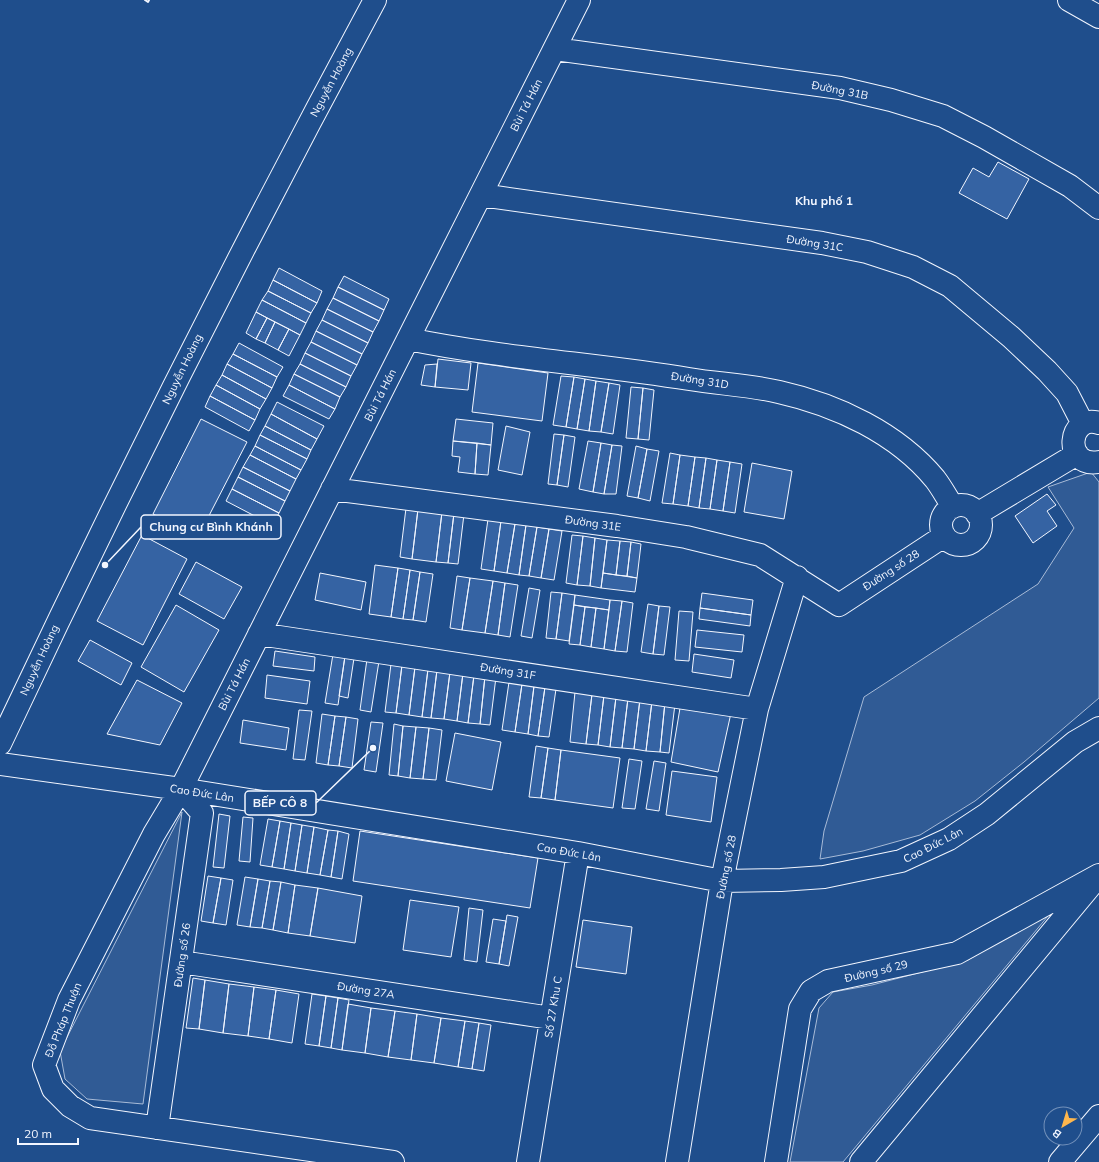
<svg xmlns="http://www.w3.org/2000/svg" width="1099" height="1162" font-family="Mulish,sans-serif">
	<style>
		.built { fill: #305b95; stroke: #a8bbd7 }
		.building { fill: #3563a3; stroke: #f2f6ff }
		.lines { fill: none; stroke-linecap: round; stroke-linejoin: round }
		.minor-casing { stroke: #f2f6ff; stroke-width: 24 }
		.minor { stroke: #1f4e8c; stroke-width: 22 }
		.wall { stroke: #f2f6ff; stroke-width: 2 }
		.labels { text-anchor: middle; dominant-baseline: central; stroke-width: 3; stroke-linejoin: round; paint-order: stroke }
		.street-label { font-size: 11px; fill: #f2f6ff; stroke: #1f4e8c }
		.neighbourhood-label { font-size: 12px; font-weight: bold; fill: #f2f6ff; stroke: #1f4e8c }
		.leader { fill: none; stroke: #f2f6ff; stroke-width: 1.5 }
		.callout-dot { fill: #f2f6ff; stroke: #1f4e8c; stroke-width: 1.5 }
		.callout { fill: #1f4e8c; stroke: #f2f6ff; stroke-width: 1.5 }
		.callout-label { font-size: 12px; text-anchor: middle; font-weight: bold; fill: #f2f6ff }
	</style>
	<rect width="100%" height="100%" fill="#1f4e8c"/>
	<path class="built" d="M1091,472L1099,482V698L1024,762L975,801L920,835L863,851L820,859L824,831L864,697L1038,584L1074,528L1048,487Z
		M182,812L143,1104L87,1099L65,1079L60,1051Z
		M1053,910L843,1162H790L819,1008L833,992L872,985L968,960Z"/>
	<path class="building" d="M998,162L1029,179L1007,219L959,193L973,168L989,177Z
		M279,268L322,291L317,303L273,280Z
		M344,276L389,299L384,310L338,287Z
		M273,280L317,303L311,313L268,291Z
		M338,287L384,310L379,321L333,298Z
		M268,291L311,313L306,323L262,300Z
		M333,298L379,321L373,332L327,309Z
		M262,300L306,323L300,335L256,312Z
		M327,309L373,332L368,343L322,320Z
		M256,312L267,318L256,339L246,333Z
		M267,318L275,322L265,343L256,339Z
		M322,320L368,343L362,354L316,331Z
		M275,322L289,329L278,350L265,343Z
		M289,329L300,335L289,356L278,350Z
		M316,331L362,354L357,365L311,342Z
		M311,342L357,365L351,376L305,353Z
		M239,343L283,367L277,377L233,354Z
		M305,353L351,376L346,387L300,364Z
		M233,354L277,377L272,388L227,364Z
		M438,359L471,363L468,390L435,387Z
		M478,363L548,373L542,421L472,412Z
		M227,364L272,388L266,399L222,375Z
		M300,364L346,387L340,397L294,374Z
		M437,364L435,387L421,385L425,365Z
		M294,374L340,397L335,409L289,385Z
		M222,375L266,399L260,409L216,385Z
		M561,376L574,377L566,427L553,425Z
		M574,377L585,379L577,429L566,427Z
		M585,379L596,381L589,431L577,429Z
		M596,381L609,383L601,432L589,431Z
		M609,383L620,385L613,434L601,432Z
		M216,385L260,409L255,420L210,396Z
		M289,385L335,409L329,419L283,396Z
		M631,387L643,388L638,439L626,438Z
		M643,388L654,390L649,440L638,439Z
		M210,396L255,420L249,431L205,407Z
		M277,402L324,426L317,439L271,414Z
		M271,414L317,439L311,450L265,426Z
		M201,419L247,442L198,537L153,514Z
		M456,419L493,423L491,445L453,441Z
		M265,426L311,450L307,459L260,435Z
		M506,426L530,432L522,475L498,470Z
		M554,434L564,435L557,485L548,484Z
		M260,435L307,459L301,470L255,446Z
		M564,435L575,437L568,487L557,485Z
		M453,441L477,443L475,474L458,472L460,457L452,456Z
		M588,441L601,443L593,492L579,489Z
		M477,443L491,445L488,475L475,474Z
		M601,443L612,445L604,494L593,492Z
		M612,445L622,446L616,494H604Z
		M255,446L301,470L296,479L250,455Z
		M636,446L647,449L638,498L627,496Z
		M647,449L659,451L650,501L638,498Z
		M670,453L680,455L673,504L662,503Z
		M250,455L296,479L290,491L243,467Z
		M680,455L695,457L688,506L673,504Z
		M695,457L706,458L699,508L688,506Z
		M706,458L717,460L710,509L699,508Z
		M717,460L730,462L723,511L710,509Z
		M730,462L742,464L735,513L723,511Z
		M752,463L792,471L784,519L744,512Z
		M243,467L290,491L285,501L238,477Z
		M238,477L285,501L279,513L232,489Z
		M232,489L279,513L272,525L226,501Z
		M1047,494L1056,505L1047,511L1057,526L1033,543L1015,516Z
		M406,508L418,509L412,559L400,557Z
		M418,509L442,512L436,562L412,559Z
		M442,512L454,513L448,563L436,562Z
		M454,513L464,514L458,564L448,563Z
		M488,519L501,521L494,571L481,569Z
		M501,521L515,524L507,573L494,571Z
		M515,524L526,525L519,575L507,573Z
		M526,525L537,527L529,576L519,575Z
		M537,527L549,529L541,578L529,576Z
		M549,529L562,531L554,580L541,578Z
		M142,535L187,559L143,645L97,621Z
		M572,535L583,536L577,585L566,583Z
		M583,536L595,538L590,586L577,585Z
		M595,538L607,540L601,588L590,586Z
		M607,540L620,541L616,575L603,573Z
		M620,541L631,542L627,576L616,575Z
		M631,542L641,544L637,578L627,576Z
		M196,562L242,587L224,619L179,594Z
		M375,565L398,568L391,617L369,614Z
		M398,568L410,570L403,619L391,617Z
		M410,570L420,572L413,620L403,619Z
		M420,572L433,574L426,622L413,620Z
		M320,573L366,582L361,610L315,600Z
		M603,573L637,578L635,592L601,588Z
		M457,576L470,578L462,630L450,628Z
		M470,578L493,581L485,633L462,630Z
		M493,581L505,583L498,635L485,633Z
		M505,583L518,585L510,637L498,635Z
		M529,588L540,590L532,638L521,636Z
		M551,592L562,593L556,639L546,638Z
		M562,593L575,595L569,641L556,639Z
		M702,593L753,600L751,615L700,608Z
		M575,595L610,600L609,610L574,605Z
		M610,600L622,601L615,651L604,649Z
		M622,601L633,603L627,652L615,651Z
		M648,604L659,606L653,654L641,652Z
		M176,605L219,630L184,692L141,667Z
		M574,605L585,607L580,645L569,644Z
		M659,606L670,607L664,655L653,654Z
		M585,607L596,608L591,647L580,645Z
		M596,608L609,610L604,649L591,647Z
		M700,608L751,615L750,626L699,619Z
		M679,611L693,612L689,661L675,660Z
		M697,630L744,635L742,652L695,647Z
		M90,640L132,663L121,685L78,661Z
		M275,651L315,657L314,671L273,666Z
		M333,654L345,656L338,705L325,703Z
		M694,654L734,660L731,678L692,672Z
		M345,656L354,658L348,698L339,696Z
		M367,659L379,661L371,712L360,710Z
		M391,664L402,665L396,713L385,712Z
		M402,665L415,667L409,715L396,713Z
		M415,667L428,669L422,717L409,715Z
		M428,669L437,670L431,718L422,717Z
		M437,670L450,672L444,719L431,718Z
		M450,672L463,673L457,721L444,719Z
		M463,673L474,675L468,723L457,721Z
		M267,675L310,681L307,704L265,698Z
		M474,675L485,676L480,724L468,723Z
		M485,676L496,677L490,725L480,724Z
		M137,680L182,703L160,745L107,734Z
		M509,682L522,684L515,732L502,730Z
		M522,684L534,686L528,734L515,732Z
		M534,686L545,687L538,736L528,734Z
		M545,687L556,689L549,737L538,736Z
		M575,692L592,694L586,744L570,742Z
		M592,694L604,695L598,745L586,744Z
		M604,695L616,697L610,747L598,745Z
		M616,697L628,698L622,748L610,747Z
		M628,698L640,699L634,749L622,748Z
		M640,699L652,701L646,751L634,749Z
		M652,701L665,702L660,752L646,751Z
		M665,702L675,704L669,753L660,752Z
		M681,702L731,713L718,772L671,762Z
		M299,710L312,711L305,760L293,759Z
		M322,714L335,716L328,765L316,763Z
		M335,716L346,717L339,766L328,765Z
		M346,717L358,719L352,768L339,766Z
		M243,720L289,728L286,750L240,743Z
		M371,722L383,723L376,772L364,770Z
		M394,724L403,726L398,776L389,775Z
		M403,726L416,727L410,778L398,776Z
		M416,727L429,728L423,779L410,778Z
		M429,728L442,730L436,780L423,779Z
		M455,733L501,742L492,790L446,781Z
		M536,746L548,748L541,798L529,797Z
		M548,748L561,750L555,800L541,798Z
		M561,750L620,758L613,808L555,800Z
		M629,759L642,761L635,809L622,808Z
		M654,761L666,763L659,811L646,809Z
		M672,771L717,777L711,822L666,815Z
		M219,814L230,816L224,868L213,867Z
		M243,817L253,818L250,862L239,861Z
		M268,819L280,821L272,867L260,865Z
		M280,821L291,823L284,869L272,867Z
		M291,823L302,825L295,871L284,869Z
		M302,825L314,827L307,873L295,871Z
		M314,827L328,830L320,875L307,873Z
		M328,830L338,831L331,877L320,875Z
		M338,831L349,834L342,879L331,877Z
		M360,831L538,858L530,908L353,881Z
		M208,876L221,878L213,923L201,921Z
		M245,877L258,879L250,927L237,925Z
		M221,878L233,880L226,925L213,923Z
		M258,879L270,881L262,928L250,927Z
		M270,881L281,882L273,930L262,928Z
		M281,882L295,885L288,933L273,930Z
		M295,885L318,888L310,936L288,933Z
		M318,888L362,896L355,943L310,936Z
		M410,900L459,907L451,957L403,950Z
		M469,908L483,910L477,962L464,960Z
		M507,915L518,917L509,966L499,964Z
		M493,919L506,921L499,964L486,962Z
		M583,920L632,927L626,974L576,967Z
		M193,978L205,980L199,1029L186,1028Z
		M205,980L229,984L223,1033L199,1029Z
		M229,984L254,987L248,1036L223,1033Z
		M254,987L276,990L269,1039L248,1036Z
		M276,990L299,994L292,1043L269,1039Z
		M312,994L326,996L319,1046L305,1044Z
		M326,996L338,998L331,1048L319,1046Z
		M338,998L349,1000L342,1050L331,1048Z
		M348,1004L371,1008L365,1053L342,1050Z
		M371,1008L395,1011L388,1057L365,1053Z
		M395,1011L417,1014L411,1060L388,1057Z
		M417,1014L441,1018L434,1063L411,1060Z
		M441,1018L465,1021L458,1067L434,1063Z
		M465,1021L479,1023L472,1069L458,1067Z
		M479,1023L491,1025L484,1071L472,1069Z"/>
	<g class="lines">
		<defs>
			<path id="minor" d="M1069,0L1099,17
				M555,49L840,88L891,100L943,116L984,137L1070,186L1099,208
				M481,195L822,243L867,252L913,267L950,286L1011,337L1047,371L1067,393L1083,424
				M408,339C501,358 596,364 689,379C719,384 750,385 779,392C837,405 897,433 935,479C942,488 947,498 953,507
				M1099,423C1068,413 1062,468 1099,462
				M332,489L617,526L686,537L760,555L839,605L944,536
				M941 525a20 20 0 1 1 40 0a20 20 0 1 1-40 0Z
				M977,514L1077,454
				M259,634L757,709
				M0,744C118,493 243,245 375,0
				M0,764L181,789L578,853L722,881L781,880L824,877L901,861L949,839L987,814L1075,742L1099,728
				M181,962L551,1018
				M157,1128L202,813L181,789
				M393,1162L90,1118L70,1106L53,1089L44,1065L69,1000L154,834L181,789L579,0
				M528,1162L578,853
				M677,1162L722,881L757,709L797,577
				M776,1162L800,1009L811,991L828,981L957,953L1099,875
				M861,1162L1092,884
				M1060,1162L1099,1116"/>
		</defs>
		<use href="#minor" class="minor-casing"/>
		<use href="#minor" class="minor"/>
		<path class="wall" d="M145,0L148,2L149,0"/>
	</g>
	<g class="labels">
		<g class="street-label">
			<text transform="translate(331 82) rotate(-62)">Nguyễn Hoàng</text>
			<text transform="translate(840 90) rotate(11)">Đường 31B</text>
			<text transform="translate(526 105) rotate(-63)">Bùi Tá Hán</text>
			<text transform="translate(815 243) rotate(9)">Đường 31C</text>
			<text transform="translate(182 369) rotate(-64)">Nguyễn Hoàng</text>
			<text transform="translate(700 380) rotate(9)">Đường 31D</text>
			<text transform="translate(380 395) rotate(-63)">Bùi Tá Hán</text>
			<text transform="translate(593 523) rotate(8)">Đường 31E</text>
			<text transform="translate(891 570) rotate(-33)">Đường số 28</text>
			<text transform="translate(39 660) rotate(-65)">Nguyễn Hoàng</text>
			<text transform="translate(508 671) rotate(9)">Đường 31F</text>
			<text transform="translate(234 684) rotate(-63)">Bùi Tá Hán</text>
			<text transform="translate(202 793) rotate(9)">Cao Đức Lân</text>
			<text transform="translate(933 845) rotate(-27)">Cao Đức Lân</text>
			<text transform="translate(569 852) rotate(10)">Cao Đức Lân</text>
			<text transform="translate(726 867) rotate(-79)">Đường số 28</text>
			<text transform="translate(182 955) rotate(-82)">Đường số 26</text>
			<text transform="translate(876 971) rotate(-13)">Đường số 29</text>
			<text transform="translate(366 990) rotate(9)">Đường 27A</text>
			<text transform="translate(553 1007) rotate(-81)">Số 27 Khu C</text>
			<text transform="translate(63 1020) rotate(-68)">Đỗ Pháp Thuận</text>
		</g>
		<g class="neighbourhood-label">
			<text x="824" y="200">Khu phố 1</text>
		</g>
	</g>
	<path class="leader" d="M105 565L141 527M373 748L316 803"/>
	<g class="callout-dot">
		<circle cx="105" cy="565" r="4"/>
		<circle cx="373" cy="748" r="4"/>
	</g>
	<g class="callout">
		<rect x="141" y="515" width="140" height="24" rx="4"/>
		<rect x="245" y="791" width="71" height="24" rx="4"/>
	</g>
	<g class="callout-label">
		<text x="211" y="531">Chung cư Bình Khánh</text>
		<text x="280" y="807">BẾP CÔ 8</text>
	</g>
	<g transform="translate(1063 1126) rotate(218)"><circle r="19" fill="#1f4e8c" stroke="#7391ba"/>
	<path d="M0-3L7 15L0 10L-7 15Z" fill="#ffb74d"/>
	<text y="-6" font-size="11" font-weight="bold" text-anchor="middle" fill="#f2f6ff">B</text>
	</g>
	<path d="M18 1138v6h60v-6" fill="none" stroke="#f2f6ff" stroke-width="2"/>
	<text x="24" y="1138" font-size="12" fill="#f2f6ff" stroke="#1f4e8c" stroke-width="3" paint-order="stroke">20 m</text>
</svg>
